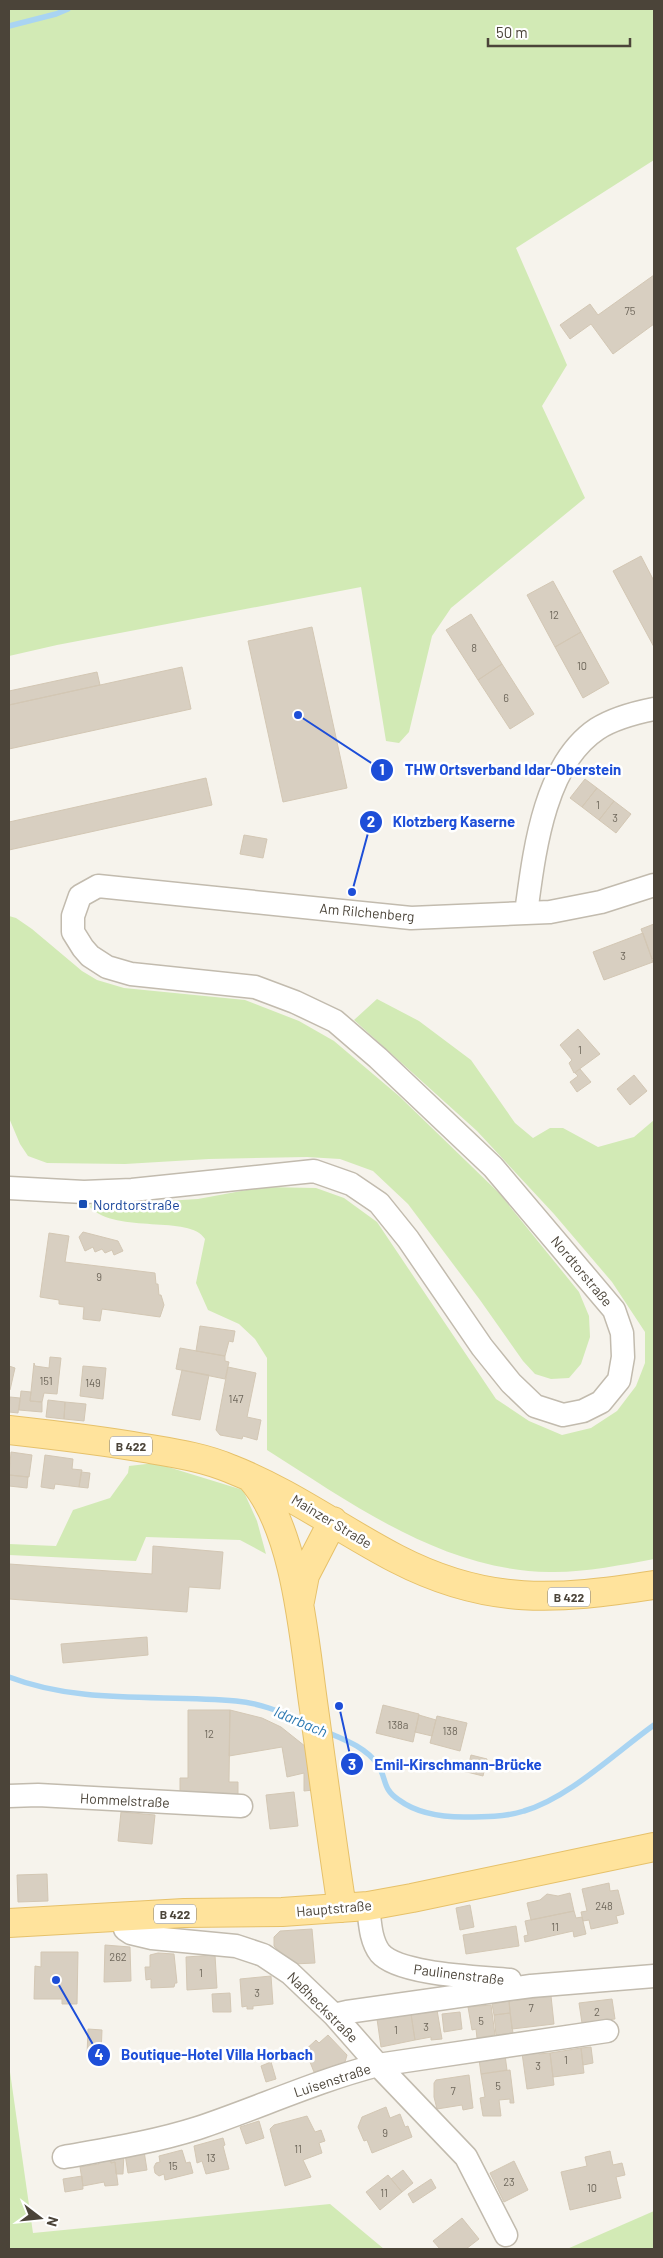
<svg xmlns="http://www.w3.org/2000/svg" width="663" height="2258" font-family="Barlow,sans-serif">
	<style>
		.green { fill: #d2eab5 }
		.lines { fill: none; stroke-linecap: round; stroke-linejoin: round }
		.stream { stroke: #a9d4f2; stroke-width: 5.5 }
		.building { fill: #d8cfc1; stroke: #d3c7b4 }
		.minor-casing { stroke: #c2bbae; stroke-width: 25 }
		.major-casing { stroke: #e6c16a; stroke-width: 30 }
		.minor { stroke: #fff; stroke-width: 22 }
		.major { stroke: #ffe39c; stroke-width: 28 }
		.transit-dot { fill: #1a4fb4; stroke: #fff; stroke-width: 2 }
		.labels { text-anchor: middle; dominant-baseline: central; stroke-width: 5; stroke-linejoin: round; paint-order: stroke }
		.number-label { font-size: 11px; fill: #6e675b }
		.shield { fill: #fff; stroke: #817c74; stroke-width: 1 }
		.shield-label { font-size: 12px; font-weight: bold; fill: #4b4439 }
		.street-label { font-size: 14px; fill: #4b4439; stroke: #fff }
		.transit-label { font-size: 14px; fill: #164399; stroke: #fff; text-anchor: start }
		.water-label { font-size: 15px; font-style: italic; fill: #2e7ab2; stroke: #fff }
		.leader { fill: none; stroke: #1d4ed8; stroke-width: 2 }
		.callout-dot { fill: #1d4ed8; stroke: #fff; stroke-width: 2 }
		.mark-label { font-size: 15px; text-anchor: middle; font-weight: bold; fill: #fff }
		.callout-label { font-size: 15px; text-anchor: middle; font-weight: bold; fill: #1d4ed8; stroke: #fff; stroke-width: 5; stroke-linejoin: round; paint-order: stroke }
	</style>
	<rect width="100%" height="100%" fill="#f6f3ec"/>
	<path class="green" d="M9,9H654V160L516,248L567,365L542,406L585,498L451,608L432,636L409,732L399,743L386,741L361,587L57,645L9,656Z
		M9,916L16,918L32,929L82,971L97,980L124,988L245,1000L299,1021L334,1041L399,1096L499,1193L579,1292L589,1316L590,1337L581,1364L569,1378L551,1379L535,1374L523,1361L480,1300L408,1204L373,1171L340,1159L307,1157L209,1159L125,1164L47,1163L28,1156L20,1144L9,1118Z
		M377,999L419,1021L471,1060L515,1123L533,1138L550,1128H563L598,1147L634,1137L654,1120V1559C622,1565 581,1573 549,1572C442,1570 354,1505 267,1450V1358L255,1339L239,1324L208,1310L196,1283L205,1239C190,1214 117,1235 90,1207L92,1203H134L198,1199L263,1187L316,1188L344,1198L377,1222L496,1399L529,1421L562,1435L591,1428L617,1411L636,1386L645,1363V1332L612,1282L554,1214L477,1131L354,1020Z
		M155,1463L243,1490L257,1521L266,1554L240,1540L146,1537L136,1561L9,1555V1544L56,1546L73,1510L110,1498L128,1473L129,1466Z
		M9,2065L33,2233L330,2204L384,2249H9Z
		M654,2211V2249H567Z"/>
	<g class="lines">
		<path class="stream" d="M9,26L56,14L68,9
			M9,1677C82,1705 160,1694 236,1701C262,1703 285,1714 309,1724
			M324,1731C343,1739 366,1747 378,1765C387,1779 382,1789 399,1800C418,1814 441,1817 464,1817C484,1817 505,1817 524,1811C569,1798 616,1752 654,1725"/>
	</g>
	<path class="building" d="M654,275V324L613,354L591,324L570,339L560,325L590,304L598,315Z
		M641,556L654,581V647L613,571Z
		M553,581L581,632L555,647L527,595Z
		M471,614L502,664L478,680L446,630Z
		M312,627L347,788L283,802L248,641Z
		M581,632L609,683L583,698L555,647Z
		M502,664L534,714L510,729L478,680Z
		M182,667L191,709L9,749V705Z
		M97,672L100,685L9,705V691Z
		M206,778L212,805L9,850V822Z
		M585,779L597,788L582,807L570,798Z
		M597,788L614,801L599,820L582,807Z
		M614,801L631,814L616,833L599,820Z
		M244,835L267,839L263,858L240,854Z
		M654,924V958L652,959L641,929Z
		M643,933L653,962L604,980L593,952Z
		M578,1029L600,1054L574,1073L569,1063L572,1060L560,1045Z
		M580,1069L591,1082L577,1092L570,1082L578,1076L575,1073Z
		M634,1075L647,1091L630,1105L617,1089Z
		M83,1232L118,1241L123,1251L114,1255L112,1250L105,1253L102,1249L95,1252L93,1247L85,1251L79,1237Z
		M49,1233L69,1236L65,1262L155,1273L156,1284H158L159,1295H161L164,1305L160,1317L102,1309L100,1321L83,1319L84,1307L59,1304V1300L40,1297Z
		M200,1326L235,1331L233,1342L229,1341L225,1356L196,1351Z
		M180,1348L225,1356V1361L229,1362L225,1379L176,1369Z
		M50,1357L61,1358L57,1394L44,1393L42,1402L30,1401L34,1363L35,1366L49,1368Z
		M9,1366L15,1368L10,1390L9,1389Z
		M83,1366L106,1368L103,1399L80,1396Z
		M228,1367L256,1373L247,1417L261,1420L257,1440L243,1436L242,1439L220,1435L216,1430Z
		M182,1370L209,1375L200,1420L172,1415Z
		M21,1391L31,1392L30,1401L42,1402V1412L19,1410Z
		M10,1397L20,1398L18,1413L9,1412Z
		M48,1400L65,1402L64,1419L46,1417Z
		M65,1402L86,1404L84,1421L64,1419Z
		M11,1452L32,1455L29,1477L9,1475Z
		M45,1455L73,1459L72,1469L82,1470L79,1487L55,1484L54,1489L41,1487Z
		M81,1472L90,1473L88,1488L79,1487Z
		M9,1475L28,1477L27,1488L9,1486Z
		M153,1546L223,1552L220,1589L189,1587L187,1612L9,1599V1564L152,1574Z
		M147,1637L148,1655L63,1663L61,1644Z
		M383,1705L419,1714L413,1742L376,1733Z
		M188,1710H230L229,1782H238V1796H180V1778H188Z
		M230,1710L262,1718L281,1727L330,1766L333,1788L304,1791V1773L287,1777L282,1747L229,1756Z
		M419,1715L436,1720L432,1736L415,1732Z
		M437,1716L467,1723L460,1751L430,1743Z
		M471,1755L487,1759L483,1776L463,1771L465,1762L469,1763Z
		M294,1792L298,1826L270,1829L266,1795Z
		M121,1812L155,1815L152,1844L118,1841Z
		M47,1874L48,1901L18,1902L17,1875Z
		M609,1883L610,1891L618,1890L624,1914L616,1916L618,1923L591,1929L589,1920L583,1921L581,1912L587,1911L582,1889Z
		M570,1893L574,1911L531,1920L527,1903L540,1900L547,1894L558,1896Z
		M470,1905L474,1927L460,1930L456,1908Z
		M574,1911L576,1918L582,1917L586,1934L574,1937L573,1931L525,1942L524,1936L528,1935L525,1921Z
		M516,1926L519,1946L466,1954L463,1935Z
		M312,1929L315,1963L293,1964L274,1946V1937L280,1931Z
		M105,1945L130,1947L131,1981L104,1982Z
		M41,1952H78L77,2004H62V1999H34L35,1966L41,1967Z
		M158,1953L174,1954L177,1983H175L174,1987L151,1988V1979L146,1980L145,1967H150V1955Z
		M215,1955L217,1988L187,1990L186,1957Z
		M271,1976L273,2004L253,2006V2009H247V2006L242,2007L240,1979Z
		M230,1993L231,2012H213L212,1994Z
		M551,1996L554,2024L512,2029L509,2001Z
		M612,1999L615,2019L582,2023L579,2003Z
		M509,2001L510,2013L494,2015L492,2004Z
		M491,2005L495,2035L477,2038L476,2029L472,2030L468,2007Z
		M437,2010L442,2039L431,2040V2037L415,2040L411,2014Z
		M460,2012L462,2029L444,2032L442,2014Z
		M510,2013L513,2033L496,2035L494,2015Z
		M411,2014L415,2040L381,2047L377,2019Z
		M88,2029L102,2030L101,2055H87Z
		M328,2035L347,2055L345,2062L314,2072L310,2062L302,2053L316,2040L319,2043Z
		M591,2047L593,2063L583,2065L581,2048Z
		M581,2048L584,2073L553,2077L550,2053Z
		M538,2051L539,2054L550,2053L554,2085L527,2089L522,2053Z
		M505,2055L507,2070L481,2074L479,2059Z
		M271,2062L276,2079L266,2082L261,2066Z
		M510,2070L514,2103H510V2099L499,2100L501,2116H483L480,2098L485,2097L481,2074Z
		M469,2075L473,2108L463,2110L462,2105L437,2109L434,2097V2083L436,2080Z
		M386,2107L390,2118L400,2114L405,2127L408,2126L412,2137L372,2153L367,2140L364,2141L358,2127L362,2117Z
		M307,2116L315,2132L321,2130L325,2141L319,2143L322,2153L303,2160L311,2177L285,2186L270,2129L274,2125Z
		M259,2121L264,2138L246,2144L240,2127Z
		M223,2138L225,2145L223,2146L229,2169L206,2174L202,2161L197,2163L194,2146Z
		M182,2150L186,2163L190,2162L193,2173L165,2180L164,2174L159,2176L155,2173L154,2167L156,2163L160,2162L159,2156Z
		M144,2151L147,2170L128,2173L125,2154Z
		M610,2151L613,2165L622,2163L625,2175L616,2177L621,2198L570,2210L561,2172L587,2166L585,2157Z
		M124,2153L123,2174H116L115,2162L111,2163L110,2155Z
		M111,2159V2163L115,2162L118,2185L105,2186L104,2182L83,2186L80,2167L99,2164L98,2161Z
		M514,2161L528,2190L504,2202L490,2173Z
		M403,2170L413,2183L402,2192L391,2179Z
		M388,2175L402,2192L380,2210L366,2192Z
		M82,2176L83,2189L65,2192L63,2179Z
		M431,2179L436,2188L413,2203L408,2194Z
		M462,2218L479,2239L466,2249H440L433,2241Z"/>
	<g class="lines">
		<defs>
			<path id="minor" d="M526,913C534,855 543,765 597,729C614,718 634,713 654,709
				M9,1188L84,1192L132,1190L314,1171L351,1184L379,1203L408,1239L482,1347L511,1383L535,1406L563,1415L583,1411L601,1402L619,1380L623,1357L622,1333L614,1310L493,1167L378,1058L335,1021L295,1002L255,987L131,974L107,967L90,956L83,948L73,932V916L80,896L98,886L411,918L550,912L601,902L654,885
				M9,1796L38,1795L241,1806
				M368,1906C370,1921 370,1940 380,1953C399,1975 481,1977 510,1980
				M122,1916L125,1929L131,1933L152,1938L236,1946L263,1955L290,1973L334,2015L378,2065L466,2157L506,2235
				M334,2015L347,2012L531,1986L654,1976
				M64,2157C109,2149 154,2142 198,2128C258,2108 316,2081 378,2065L607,2031"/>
			<path id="major" d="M9,1430C54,1435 99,1440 144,1448C174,1453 203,1457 231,1469C290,1492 341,1530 397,1559C488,1606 557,1600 654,1585
				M251,1478C297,1529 304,1641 314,1709C323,1775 332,1842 342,1908
				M300,1601L305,1575L333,1521
				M9,1923L184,1913L282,1912L368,1906L412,1898L654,1847"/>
		</defs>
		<use href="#minor" class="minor-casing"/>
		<use href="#major" class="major-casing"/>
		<use href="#minor" class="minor"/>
		<use href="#major" class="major"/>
	</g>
	<rect class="transit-dot" x="78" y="1199" width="10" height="10" rx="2.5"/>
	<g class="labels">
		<g class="number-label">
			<text x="630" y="310">75</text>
			<text x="554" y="614">12</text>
			<text x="474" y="647">8</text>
			<text x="582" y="665">10</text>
			<text x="506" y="697">6</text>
			<text x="598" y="804">1</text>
			<text x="615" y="817">3</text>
			<text x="623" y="955">3</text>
			<text x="580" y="1049">1</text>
			<text x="99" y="1276">9</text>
			<text x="46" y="1380">151</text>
			<text x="93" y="1382">149</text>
			<text x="236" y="1398">147</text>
			<text x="398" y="1724">138a</text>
			<text x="450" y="1730">138</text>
			<text x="209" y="1733">12</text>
			<text x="604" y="1905">248</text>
			<text x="555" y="1926">11</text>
			<text x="118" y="1956">262</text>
			<text x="201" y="1972">1</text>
			<text x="257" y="1992">3</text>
			<text x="531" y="2007">7</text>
			<text x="597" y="2011">2</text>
			<text x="481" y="2020">5</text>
			<text x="426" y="2026">3</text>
			<text x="396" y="2029">1</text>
			<text x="566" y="2059">1</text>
			<text x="538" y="2065">3</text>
			<text x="498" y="2085">5</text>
			<text x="453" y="2090">7</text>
			<text x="385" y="2132">9</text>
			<text x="298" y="2148">11</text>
			<text x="211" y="2157">13</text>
			<text x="173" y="2165">15</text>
			<text x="509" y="2181">23</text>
			<text x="592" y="2187">10</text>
			<text x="384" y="2192">11</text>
		</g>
		<g class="shield">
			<rect x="110" y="1436.5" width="42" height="19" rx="4"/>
			<rect x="548" y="1587.5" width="42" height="19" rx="4"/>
			<rect x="154" y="1904.5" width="42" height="19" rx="4"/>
		</g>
		<g class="shield-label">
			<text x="131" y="1446">B 422</text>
			<text x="569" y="1597">B 422</text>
			<text x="175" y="1914">B 422</text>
		</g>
		<g class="street-label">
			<text transform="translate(367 912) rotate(5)">Am Rilchenberg</text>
			<text transform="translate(582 1271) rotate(50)">Nordtorstraße</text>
			<text transform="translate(332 1521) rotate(31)">Mainzer Straße</text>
			<text transform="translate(125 1800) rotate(3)">Hommelstraße</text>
			<text transform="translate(334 1908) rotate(-5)">Hauptstraße</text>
			<text transform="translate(459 1974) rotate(7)">Paulinenstraße</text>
			<text transform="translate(323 2007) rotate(45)">Naßheckstraße</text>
			<text transform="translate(332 2080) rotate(-18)">Luisenstraße</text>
		</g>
		<g class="transit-label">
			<text x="93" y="1204">Nordtorstraße</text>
		</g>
		<g class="water-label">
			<text transform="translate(301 1721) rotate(23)">Idarbach</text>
		</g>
	</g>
	<path class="leader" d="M298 715L382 770M352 892L371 822M339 1706L352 1764M56 1980L99 2055"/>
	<g class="callout-dot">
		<circle cx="298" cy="715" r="5"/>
		<circle cx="352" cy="892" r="5"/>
		<circle cx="339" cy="1706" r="5"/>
		<circle cx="56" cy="1980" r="5"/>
		<circle cx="382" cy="770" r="12"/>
		<circle cx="371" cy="822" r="12"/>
		<circle cx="352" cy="1764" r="12"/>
		<circle cx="99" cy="2055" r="12"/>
	</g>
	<g class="mark-label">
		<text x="382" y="775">1</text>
		<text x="371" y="827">2</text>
		<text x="352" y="1770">3</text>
		<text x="99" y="2060">4</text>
	</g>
	<g class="callout-label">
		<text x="513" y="775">THW Ortsverband Idar-Oberstein</text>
		<text x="454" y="827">Klotzberg Kaserne</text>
		<text x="458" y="1770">Emil-Kirschmann-Brücke</text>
		<text x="217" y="2060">Boutique-Hotel Villa Horbach</text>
	</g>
	<rect width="663" height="2258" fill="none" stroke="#4b4439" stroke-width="20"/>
	<g transform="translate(40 2218) rotate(106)" stroke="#ffffff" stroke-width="4" paint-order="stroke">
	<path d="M0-4L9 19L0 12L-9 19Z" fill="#4b4439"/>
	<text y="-8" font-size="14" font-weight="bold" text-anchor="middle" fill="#4b4439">N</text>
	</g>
	<path d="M488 38v8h142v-8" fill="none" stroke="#4b4439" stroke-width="2.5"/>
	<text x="496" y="38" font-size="15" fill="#4b4439" stroke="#ffffff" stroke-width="4" paint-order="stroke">50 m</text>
</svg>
